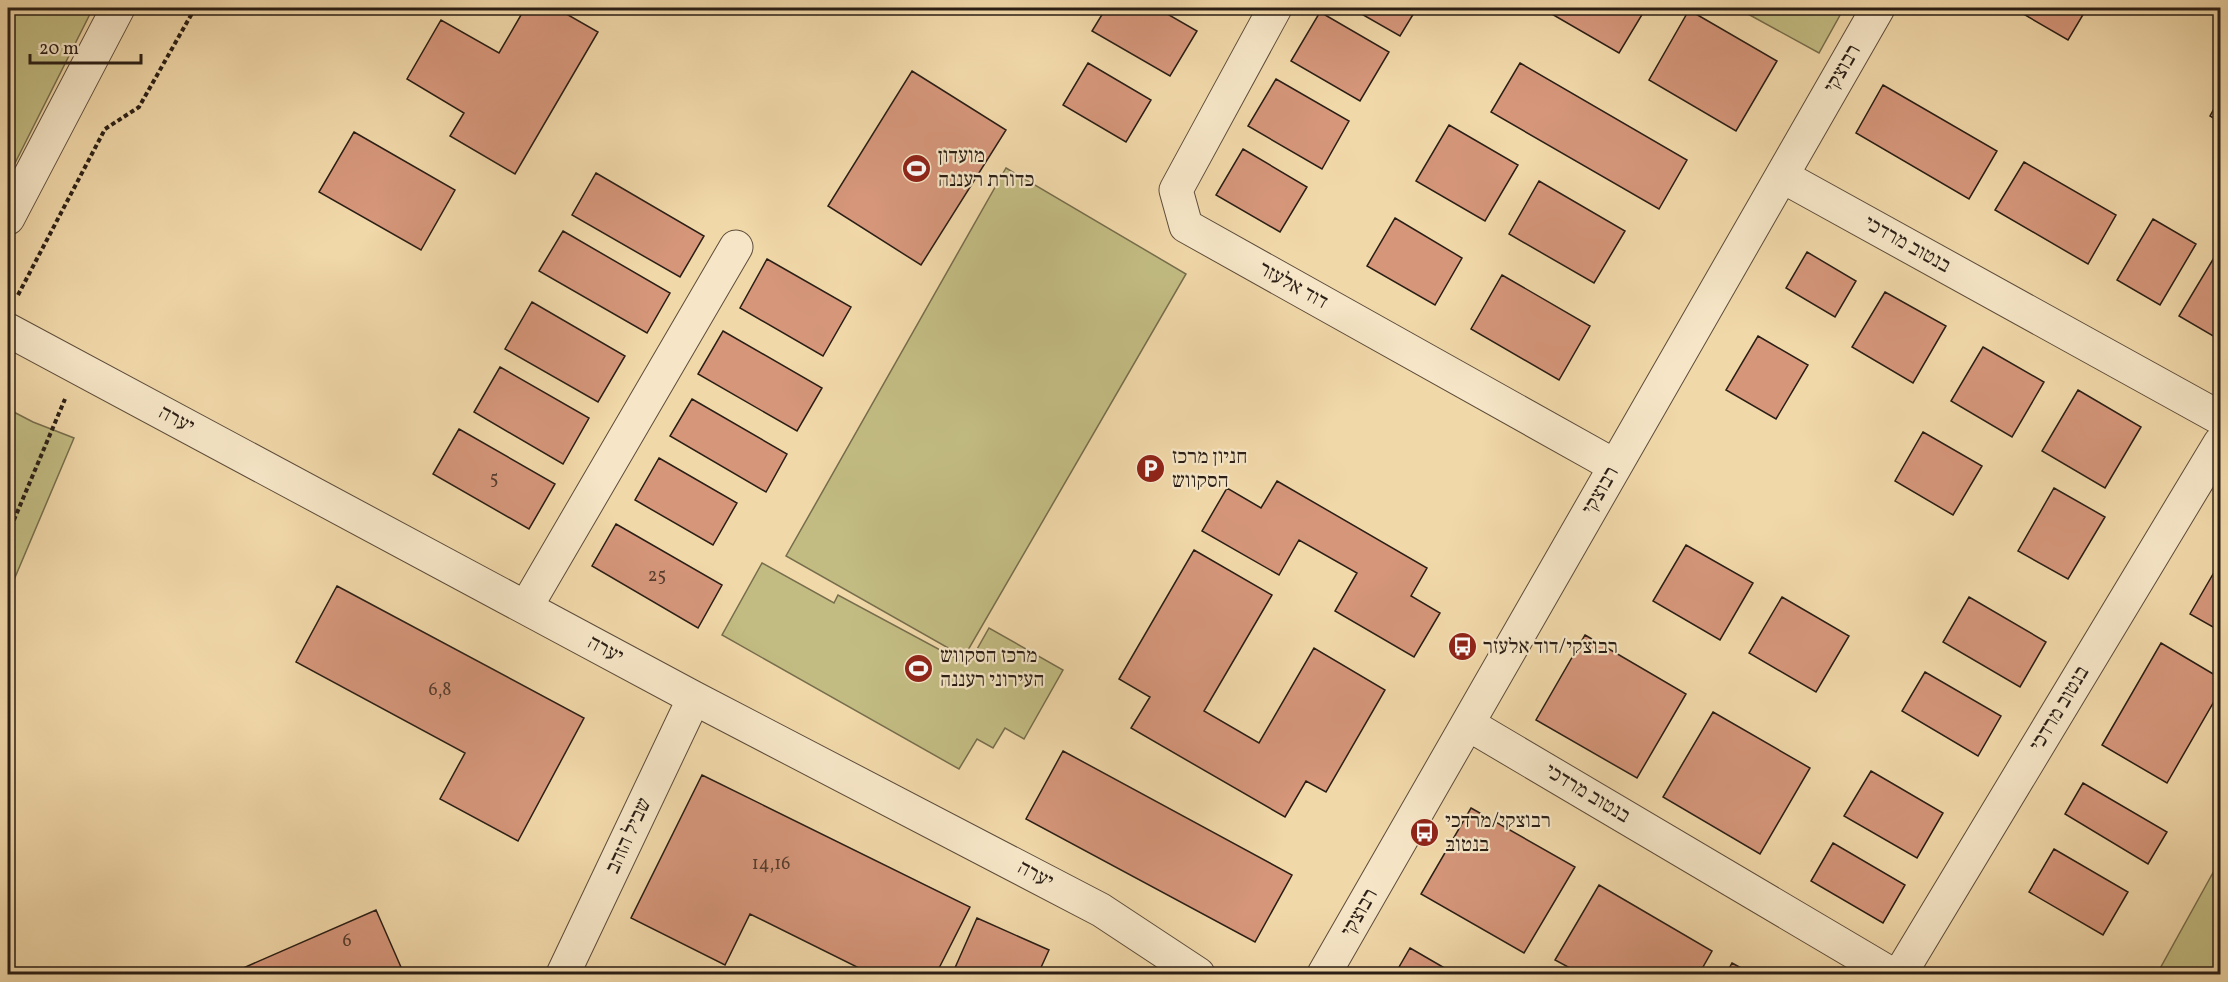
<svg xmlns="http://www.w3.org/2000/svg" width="2228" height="982" font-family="Vollkorn,'Frank Ruhl Libre',serif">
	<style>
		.green { fill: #c2bc82; stroke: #766d4c; stroke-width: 1.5 }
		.building { fill: #d5967a; stroke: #2a1e15; stroke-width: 1.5 }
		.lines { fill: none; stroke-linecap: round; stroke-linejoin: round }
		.minor-casing { stroke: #5c4c3a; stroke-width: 35 }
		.path { stroke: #2a1e15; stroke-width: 4; stroke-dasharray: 4.5 3; stroke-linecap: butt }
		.minor { stroke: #f6e6c7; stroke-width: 33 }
		.labels { text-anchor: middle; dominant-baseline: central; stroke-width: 4.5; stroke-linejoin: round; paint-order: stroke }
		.number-label { font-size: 18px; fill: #553c2e }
		.street-label { font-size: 21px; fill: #2a1e15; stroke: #f6e6c7 }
		.poi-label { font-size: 21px; fill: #2a1e15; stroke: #f6e6c7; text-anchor: start }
	</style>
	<rect width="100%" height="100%" fill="#f1d8a9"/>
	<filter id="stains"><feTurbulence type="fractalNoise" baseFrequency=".00333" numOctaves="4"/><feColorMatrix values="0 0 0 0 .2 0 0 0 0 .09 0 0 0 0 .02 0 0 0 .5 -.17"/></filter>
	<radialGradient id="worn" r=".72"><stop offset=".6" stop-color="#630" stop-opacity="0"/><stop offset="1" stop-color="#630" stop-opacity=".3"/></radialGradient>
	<path class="green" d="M8,8H93L8,177Z
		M1737,8H1844L1819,53Z
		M1006,168L1186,274L964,657L786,556Z
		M8,409L33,422L74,438L8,594Z
		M762,563L834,603L838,595L968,665L989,628L1063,670L1024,739L1005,728L993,748L977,739L959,769L722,635Z
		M2220,860V974H2157Z"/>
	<path class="building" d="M525,8H556L598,32L515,174L450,136L464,113L407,79L441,20L499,53Z
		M1106,8H1157L1197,31L1170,76L1092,31Z
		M1351,8H1417L1400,36Z
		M1554,8H1646L1619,53L1550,13Z
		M2013,8H2087L2068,40Z
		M1689,10L1777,61L1736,131L1649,80Z
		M1320,12L1389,52L1360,101L1291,61Z
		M1088,63L1151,100L1126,142L1063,105Z
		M1520,63L1687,160L1659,209L1491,112Z
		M912,71L1006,130L921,265L828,206Z
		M1276,79L1349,121L1322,169L1248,126Z
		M1883,85L1997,151L1969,199L1856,133Z
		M2220,98V122L2210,116Z
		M1449,125L1518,165L1485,221L1416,181Z
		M354,132L455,190L421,250L319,192Z
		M1243,149L1307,187L1280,232L1216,195Z
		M2024,162L2116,215L2088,264L1995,210Z
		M596,173L704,236L680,277L572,215Z
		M1539,181L1625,231L1594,283L1509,234Z
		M1395,218L1462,258L1435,305L1367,266Z
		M2153,219L2196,244L2160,305L2117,280Z
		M563,231L670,293L647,333L539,271Z
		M1807,252L1856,281L1835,317L1786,288Z
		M2215,256L2220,259V340L2179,316Z
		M767,259L851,307L823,356L740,308Z
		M1502,275L1590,326L1559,380L1471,329Z
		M1885,292L1946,326L1913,383L1852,347Z
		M532,302L625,356L598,402L505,349Z
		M723,331L822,388L797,431L698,374Z
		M1758,336L1808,365L1776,419L1726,390Z
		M1983,347L2044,382L2012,437L1951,401Z
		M500,367L589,418L563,464L474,412Z
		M2078,390L2141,427L2105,488L2042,451Z
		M692,399L787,454L766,492L670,436Z
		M459,429L555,484L529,529L433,474Z
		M1923,432L1982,466L1953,515L1895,481Z
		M659,458L737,503L713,545L635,500Z
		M1277,481L1427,568L1411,596L1440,613L1414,657L1335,611L1357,573L1299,540L1279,575L1202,531L1227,488L1261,508Z
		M2054,488L2105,517L2068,579L2018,551Z
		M616,524L722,585L698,628L592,566Z
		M1686,545L1753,583L1720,640L1653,601Z
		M1194,550L1272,595L1204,711L1259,743L1314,648L1385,690L1326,792L1306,781L1285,817L1131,728L1150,697L1119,679Z
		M2220,562V631L2190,614Z
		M337,586L584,718L518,841L440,799L465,753L296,662Z
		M1782,597L1849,636L1816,692L1749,653Z
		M1969,597L2046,642L2020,687L1943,642Z
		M1585,635L1686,694L1637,778L1536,720Z
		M2161,643L2220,678V691L2167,783L2102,745Z
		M1925,672L2001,716L1978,756L1902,711Z
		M1713,712L1810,768L1760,854L1663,797Z
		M1063,751L1292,875L1255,942L1026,819Z
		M1871,771L1943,813L1917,858L1844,816Z
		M702,775L970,907L936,974H871L750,914L725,965L631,918Z
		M2083,783L2167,832L2148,864L2065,814Z
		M1471,808L1575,867L1524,953L1421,894Z
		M1833,843L1905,885L1883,923L1811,881Z
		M2054,849L2128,892L2103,935L2029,892Z
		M1599,885L1712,951L1699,974H1581L1555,960Z
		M376,910L404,974H235L234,972Z
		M977,918L1049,950L1038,974H964L954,970Z
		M1410,948L1455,974H1395Z
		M1732,963L1752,974H1726Z"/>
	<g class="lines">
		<defs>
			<path id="minor" d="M1275,8L1176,190L1186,226L1615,466
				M1782,176L2220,418
				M8,218L118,8
				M8,330L694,698L1101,910L1198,974
				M526,607L736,247
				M1468,724L1891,974
				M563,974L694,698
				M1324,974L1878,8
				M1900,974L2220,443"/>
		</defs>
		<use href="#minor" class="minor-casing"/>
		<path class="path" d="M18,295L105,129L139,107L195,8
			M8,534L65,399"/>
		<use href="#minor" class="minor"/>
	</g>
	<defs>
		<symbol id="stadium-disc" viewBox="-11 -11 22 22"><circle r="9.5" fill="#8f2418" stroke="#f6e6c7"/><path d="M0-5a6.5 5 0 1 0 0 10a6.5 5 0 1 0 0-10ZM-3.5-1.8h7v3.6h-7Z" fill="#fff"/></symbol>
		<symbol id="parking-disc" viewBox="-11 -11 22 22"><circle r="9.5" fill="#8f2418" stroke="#f6e6c7"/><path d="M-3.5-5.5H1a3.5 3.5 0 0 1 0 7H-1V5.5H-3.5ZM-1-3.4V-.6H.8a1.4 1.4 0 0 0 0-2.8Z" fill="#fff"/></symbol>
		<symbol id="bus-disc" viewBox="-11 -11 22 22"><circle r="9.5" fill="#8f2418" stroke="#f6e6c7"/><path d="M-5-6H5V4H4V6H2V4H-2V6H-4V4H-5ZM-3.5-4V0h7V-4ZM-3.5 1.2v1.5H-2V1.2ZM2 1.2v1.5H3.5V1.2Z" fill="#fff"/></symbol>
	</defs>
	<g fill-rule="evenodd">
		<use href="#stadium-disc" x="900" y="152" width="33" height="33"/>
		<use href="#parking-disc" x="1134" y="452" width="33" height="33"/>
		<use href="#bus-disc" x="1446" y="630" width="33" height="33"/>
		<use href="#stadium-disc" x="902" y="652" width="33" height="33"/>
		<use href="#bus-disc" x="1408" y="816" width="33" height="33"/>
	</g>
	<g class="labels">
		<g class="number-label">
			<text x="494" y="479">5</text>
			<text x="657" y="576">25</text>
			<text x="440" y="690">6,8</text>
			<text x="771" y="864">14,16</text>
			<text x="347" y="941">6</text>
		</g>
		<g class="street-label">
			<text transform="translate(1843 69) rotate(-60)">רבוצקי</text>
			<text transform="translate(1907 245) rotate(29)">בנטוב מרדכי</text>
			<text transform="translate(1293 286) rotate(29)">דוד אלעזר</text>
			<text transform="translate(176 420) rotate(28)">יערה</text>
			<text transform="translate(1601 491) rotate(-60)">רבוצקי</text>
			<text transform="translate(605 650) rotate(28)">יערה</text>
			<text transform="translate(2060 709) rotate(-59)">בנטוב מרדכי</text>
			<text transform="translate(1587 794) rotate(31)">בנטוב מרדכי</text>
			<text transform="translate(629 836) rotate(-65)">שביל הזהב</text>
			<text transform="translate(1035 875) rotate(28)">יערה</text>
			<text transform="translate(1360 913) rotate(-60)">רבוצקי</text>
		</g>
		<g class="poi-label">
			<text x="938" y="156">מועדון<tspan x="938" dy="24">כדורת רעננה</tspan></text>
			<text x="1172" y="457">חניון מרכז<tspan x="1172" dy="24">הסקווש</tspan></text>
			<text x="1483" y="647">רבוצקי/דוד אלעזר</text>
			<text x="940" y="656">מרכז הסקווש<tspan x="940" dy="24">העירוני רעננה</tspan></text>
			<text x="1445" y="821">רבוצקי/מרדכי<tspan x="1445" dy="24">בנטוב</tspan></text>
		</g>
	</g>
	<rect width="2228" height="982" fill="none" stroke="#f1d8a9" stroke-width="30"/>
	<rect x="9" y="9" width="2210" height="964" fill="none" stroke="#2a1e15" stroke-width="3"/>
	<rect x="15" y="15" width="2198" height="952" fill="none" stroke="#2a1e15" stroke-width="1.5"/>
	<path d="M30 54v9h111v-9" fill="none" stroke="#2a1e15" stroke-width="3"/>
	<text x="39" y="54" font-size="18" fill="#2a1e15" stroke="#f6e6c7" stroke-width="4.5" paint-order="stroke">20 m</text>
	<rect width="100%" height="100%" filter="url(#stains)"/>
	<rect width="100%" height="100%" fill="url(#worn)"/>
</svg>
